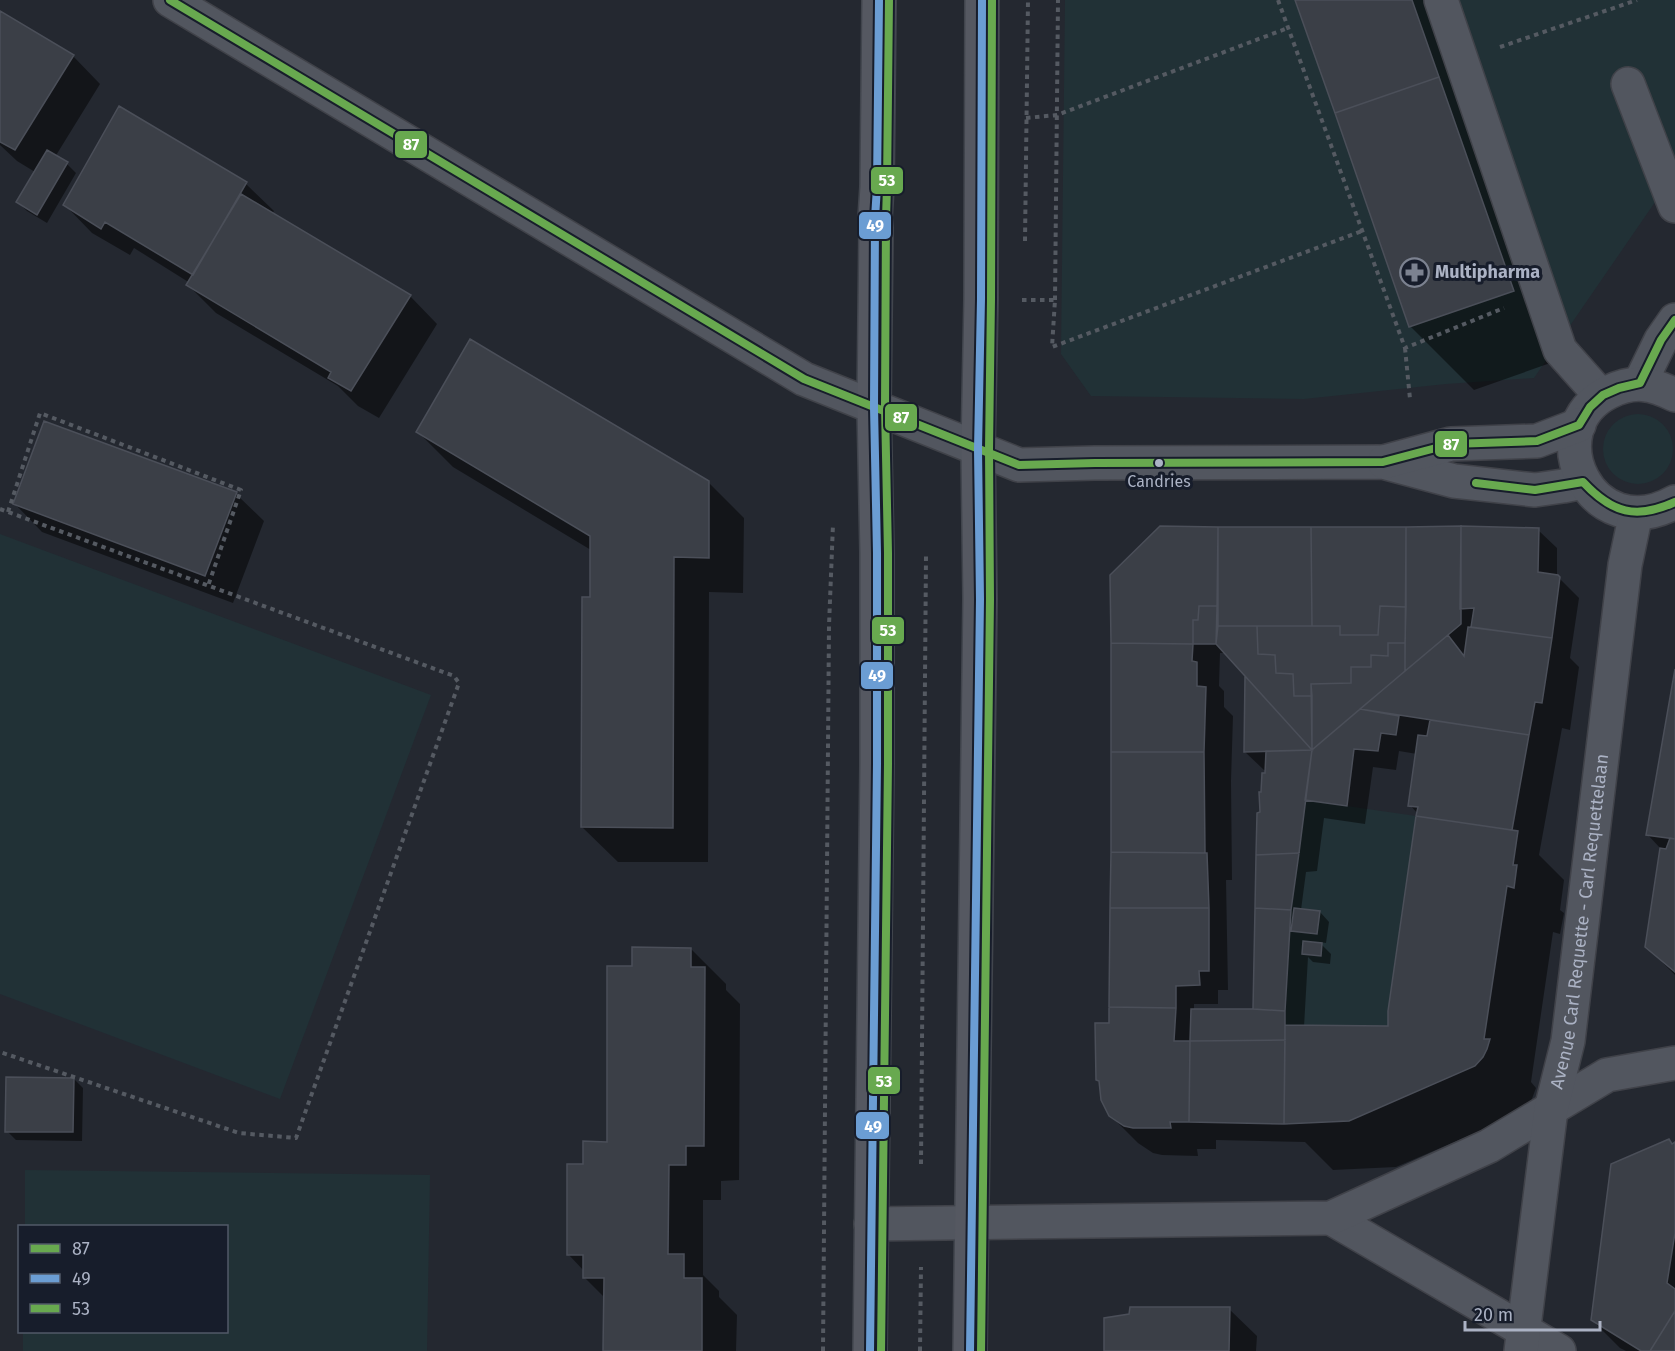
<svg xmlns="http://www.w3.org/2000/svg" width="1675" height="1351" font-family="'Fira Sans',sans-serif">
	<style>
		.green { fill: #213136; fill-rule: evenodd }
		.shadow { fill: #0007; fill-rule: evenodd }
		.building { fill: #3b3f47; stroke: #4b4f59; stroke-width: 1.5 }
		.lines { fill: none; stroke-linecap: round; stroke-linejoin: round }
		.minor-casing { stroke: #404249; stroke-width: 36 }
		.major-casing { stroke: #41454d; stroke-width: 36 }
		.path { stroke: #555a62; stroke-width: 4; stroke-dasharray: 4.5 4.5; stroke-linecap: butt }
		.minor { stroke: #52565f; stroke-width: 33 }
		.major { stroke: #555861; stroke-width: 33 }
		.bus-1-casing { stroke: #171d2b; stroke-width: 12 }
		.bus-2-casing { stroke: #171d2b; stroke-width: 12 }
		.bus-3-casing { stroke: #171d2b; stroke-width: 12 }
		.bus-1 { stroke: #68a94f; stroke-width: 8 }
		.bus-2 { stroke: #6b9dd3; stroke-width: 8 }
		.bus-3 { stroke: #68a94f; stroke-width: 8 }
		.bus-dot { fill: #abb2c4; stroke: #171d2b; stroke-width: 2 }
		.labels { text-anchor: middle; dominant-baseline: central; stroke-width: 6; stroke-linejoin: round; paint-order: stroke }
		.bus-label { font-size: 16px; fill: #abb2c4; stroke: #171d2b }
		.poi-label { font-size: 18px; font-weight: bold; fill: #abb2c4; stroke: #171d2b; text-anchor: start }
		.street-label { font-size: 18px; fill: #abb2c4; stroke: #171d2b }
		.line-badge { stroke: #171d2b; stroke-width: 2 }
		.badge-label { font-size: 16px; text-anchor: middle; font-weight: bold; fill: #fff }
	</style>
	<rect width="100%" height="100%" fill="#242830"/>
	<path class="green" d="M1065,0H1675V173L1534,378L1446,384L1304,399L1091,396L1061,354Z
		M1603 449a35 35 0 1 1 70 0a35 35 0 1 1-70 0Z
		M0,534L431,695L280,1099L0,994Z
		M1305,800L1416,816L1388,1011V1026L1285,1025L1291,910ZM1294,908L1320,911L1317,934L1291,931Z
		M25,1170L430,1175L427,1351H23V1332H226V1226H25Z"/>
	<path class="shadow" d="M1296,0H1452L1576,354L1474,390L1411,327Z
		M0,13L73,56L100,84L55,157L67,164L76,173L47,223L27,211L18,202L35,172L17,161L0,145Z
		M119,109L246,184L274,211L272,214L410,296L437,324L379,418L358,406L338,386L216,313L188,285L190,283L134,248L130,255L92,233L65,205Z
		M418,432L708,482L744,518L743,593L709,592L708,862H618L582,827L591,599V550L453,467Z
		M236,494L264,521L233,603L42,532L15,504Z
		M1160,528L1538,530L1557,548V576L1579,598L1570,658L1579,667L1570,730L1562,728L1539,855L1564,880L1560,910L1564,913L1560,934L1553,932L1531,1082L1536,1088L1530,1104L1522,1113L1396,1167L1333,1170L1305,1142L1216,1140V1149H1197L1198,1156L1162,1155L1153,1153L1138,1143L1110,1115L1101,1083L1097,1080L1110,1025ZM1220,653H1226L1247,675L1245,752L1264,770H1266L1261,813L1255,1010H1194V1004H1218V990H1228L1226,880H1232L1231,781L1233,716L1224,707V691L1219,686ZM1399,751L1417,754L1410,805L1418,814L1389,1011V1028L1304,1027L1308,957L1313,962L1330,964L1331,954L1319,942L1326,943L1329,922L1320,912L1301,910L1306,872L1317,871L1324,818L1365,824L1373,767L1396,770Z
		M1675,678V975L1647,947L1661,849L1647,834Z
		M691,949L726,984V990L740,1004L739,1180L721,1181V1200H703V1275L719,1291V1297L737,1315L736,1351H605V1298L584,1277V1271L568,1254L584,1166L608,1143L633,967Z
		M74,1079L83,1088L82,1141L16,1140L7,1131Z
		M1669,1141L1673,1145L1675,1144V1351H1626L1620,1348L1592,1320Z
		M1229,1309L1257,1336L1256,1351H1105Z"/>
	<path class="building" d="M1295,0H1412L1439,77L1335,113Z
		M0,11L74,55L15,150L0,142Z
		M1439,77L1514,291L1409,327L1335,113Z
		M119,106L247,182L193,275L105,222L101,229L63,205Z
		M47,150L68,162L37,215L16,202Z
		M241,194L411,295L351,391L328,378L331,372L186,285Z
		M470,339L709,481V558L674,557L673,828L581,827L582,597H590V536L416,432Z
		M44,421L237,492L205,576L13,504Z
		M1160,526L1218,527L1217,606H1199L1198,620H1193V644L1111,643L1110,575Z
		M1461,526V624L1405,671L1406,527Z
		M1461,526L1539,528L1538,572L1558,575L1560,577L1552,638L1471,627L1474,608L1460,609Z
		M1218,527H1311L1312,626H1218Z
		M1311,527H1406V607L1380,606L1378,635H1340V626H1312Z
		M1199,606H1217L1216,644H1193V620H1198Z
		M1380,606L1406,607L1405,643H1388V656L1371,655V667H1351V683L1311,684L1312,696H1294L1293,674L1276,673L1275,655L1258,654L1257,626H1340V635H1378Z
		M1218,626H1257L1258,654L1275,655L1276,673L1293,674L1294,696H1312V750L1216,644Z
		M1468,627L1552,638L1542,703L1535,702L1529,735L1360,709L1448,635L1464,656Z
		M1111,643L1193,644L1192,661L1197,662V686L1206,687L1204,752H1111Z
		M1388,643H1405V671L1312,750L1311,684L1351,683V667H1371V655L1388,656Z
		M1675,669V839L1646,835Z
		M1245,676L1312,750L1244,752Z
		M1360,709L1399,716L1396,735L1381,733L1378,751L1354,749L1347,806L1305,800L1312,750Z
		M1430,720L1529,735L1512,830L1416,816L1418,807L1408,806L1418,735L1427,736Z
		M1312,750L1299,853L1256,855L1257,813L1260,812L1259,792H1261L1262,773H1265L1266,751Z
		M1111,752H1204L1205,853L1111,852Z
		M1416,816L1518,831L1513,865H1517L1514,888L1507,886L1484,1039H1490L1487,1049L1483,1057L1475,1066L1349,1121L1284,1124L1285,1025L1388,1026V1011Z
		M1670,838L1675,839V972L1645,947L1660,848L1666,849Z
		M1111,852L1207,853L1209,908H1110Z
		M1299,853L1291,910L1255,908L1256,855Z
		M1110,908H1209V971H1199L1200,985L1176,986V1008L1109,1007Z
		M1255,908L1291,910L1285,1011L1253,1009Z
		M1294,908L1320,911L1317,934L1291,931Z
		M1303,941L1322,943L1321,956L1302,954Z
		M632,947L691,948V967H705L704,1146H686V1165H669L668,1254H684V1278H702V1351H603L604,1278H583V1255H567V1164H583V1141L607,1142V966H632Z
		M1109,1007L1176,1008L1174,1041H1190L1189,1122H1170L1171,1128H1133L1124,1126L1109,1116L1101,1100L1099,1081L1096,1080L1095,1023H1109Z
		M1191,1009H1253L1285,1011V1040L1190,1041Z
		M1285,1040L1284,1124L1189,1122L1190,1041Z
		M6,1077L74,1078L73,1132H5Z
		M1669,1139L1672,1144L1675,1142V1233L1667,1283L1675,1289V1311L1650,1351H1641L1591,1320L1611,1164Z
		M1130,1307H1230L1229,1351H1104V1318L1129,1314Z
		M1675,1311V1351H1650Z"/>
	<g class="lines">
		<defs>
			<g id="minor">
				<path d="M170,0L804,379L1019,465L1095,463L1383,462L1454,481L1535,490L1563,486L1583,482"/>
				<path d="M1441,0L1560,350L1601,396"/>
				<path d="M1628,84L1675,206"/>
				<path d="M1640,383L1661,340L1675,320"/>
				<path d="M1675,395C1651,383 1634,380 1609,392C1535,429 1591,549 1675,502"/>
				<path d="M1384,462L1451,444L1537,441L1579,425"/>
				<path d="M1331,1218L1559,1351"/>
				<path d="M871,1224L1331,1218L1489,1146L1607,1075L1675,1063"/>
				<path id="s1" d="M1521,1351L1551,1109L1568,1041L1625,565L1636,513"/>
			</g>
			<path id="major" d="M870,1351L877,764V553L874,407L876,228L875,218L877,187L879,0
				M970,1351L980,599L978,449L981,299L982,0"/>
		</defs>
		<use href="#minor" class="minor-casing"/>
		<use href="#major" class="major-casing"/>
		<path class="path" d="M1278,0L1405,348L1504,308
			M1500,47L1637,0
			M1026,118L1057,115L1288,28
			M1025,241L1028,0
			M1022,300H1055L1052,347L1362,231
			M1055,300L1058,0
			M1405,348L1410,399
			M0,509L454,676L459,683L296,1138L239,1133L0,1052
			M8,512L40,413L241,490L208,586
			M921,1164L926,556
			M823,1351L829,626L833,524
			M920,1351L921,1267"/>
		<use href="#minor" class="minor"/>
		<use href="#major" class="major"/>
		<defs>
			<path id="bus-1" d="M170,0L804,379L1019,465L1095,463L1383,462L1451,444L1537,441L1579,425L1590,407L1603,395L1619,388L1640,383L1661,340L1675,320
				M1476,483L1535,490L1583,482C1612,513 1636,520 1675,502"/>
			<path id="bus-2" d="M870,1351L877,764V553L874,407L875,218L877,187L879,0
				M970,1351L980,599L978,449L981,299L982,0"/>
			<path id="bus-3" d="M881,1351L888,764V553L885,407L886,218L887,187L889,0
				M981,1351L990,599L989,449L991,299L992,0"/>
		</defs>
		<use href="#bus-1" class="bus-1-casing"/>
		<use href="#bus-2" class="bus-2-casing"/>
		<use href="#bus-3" class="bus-3-casing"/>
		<use href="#bus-1" class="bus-1"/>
		<use href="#bus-2" class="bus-2"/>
		<use href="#bus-3" class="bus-3"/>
	</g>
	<defs>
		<symbol id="pharmacy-ring" viewBox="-11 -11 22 22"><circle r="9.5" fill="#171d2b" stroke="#7c8290" stroke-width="1.5"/><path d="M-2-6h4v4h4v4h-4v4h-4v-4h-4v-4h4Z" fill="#7c8290"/></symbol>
	</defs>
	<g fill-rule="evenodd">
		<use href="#pharmacy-ring" x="1398" y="256" width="33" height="33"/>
	</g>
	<circle class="bus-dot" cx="1159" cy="463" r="5"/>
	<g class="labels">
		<g class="bus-label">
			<text x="1159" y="481">Candries</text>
		</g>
		<g class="poi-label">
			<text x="1435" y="272">Multipharma</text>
		</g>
		<g class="street-label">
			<text stroke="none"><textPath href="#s1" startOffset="434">Avenue Carl Requette - Carl Requettelaan</textPath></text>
		</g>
	</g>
	<g class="line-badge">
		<rect x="394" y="130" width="34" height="29" rx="6" fill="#68a94f"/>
		<rect x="870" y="166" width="34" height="29" rx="6" fill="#68a94f"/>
		<rect x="858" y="211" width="34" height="29" rx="6" fill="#6b9dd3"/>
		<rect x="884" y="403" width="34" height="29" rx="6" fill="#68a94f"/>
		<rect x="1434" y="430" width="34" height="28" rx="6" fill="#68a94f"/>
		<rect x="871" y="616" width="34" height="29" rx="6" fill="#68a94f"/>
		<rect x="860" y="661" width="34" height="29" rx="6" fill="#6b9dd3"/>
		<rect x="867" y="1066" width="34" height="29" rx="6" fill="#68a94f"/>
		<rect x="855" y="1111" width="35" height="29" rx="6" fill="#6b9dd3"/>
	</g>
	<g class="badge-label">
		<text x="411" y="150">87</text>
		<text x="887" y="186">53</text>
		<text x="875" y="231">49</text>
		<text x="901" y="423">87</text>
		<text x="1451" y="450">87</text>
		<text x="888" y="636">53</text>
		<text x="877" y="681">49</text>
		<text x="884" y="1087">53</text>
		<text x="873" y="1132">49</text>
	</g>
	<rect x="18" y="1225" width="210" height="108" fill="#171d2b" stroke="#525968" stroke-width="1.5"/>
	<rect x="30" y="1244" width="30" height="9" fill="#68a94f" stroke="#525968" stroke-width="1.5"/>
	<text x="72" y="1255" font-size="18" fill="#abb2c4">87</text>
	<rect x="30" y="1274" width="30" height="9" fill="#6b9dd3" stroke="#525968" stroke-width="1.5"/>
	<text x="72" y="1285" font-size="18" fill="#abb2c4">49</text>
	<rect x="30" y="1304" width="30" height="9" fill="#68a94f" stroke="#525968" stroke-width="1.5"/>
	<text x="72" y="1315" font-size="18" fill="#abb2c4">53</text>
	<path d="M1465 1321v9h135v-9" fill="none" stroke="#abb2c4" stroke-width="3"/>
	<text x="1474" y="1321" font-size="18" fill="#abb2c4" stroke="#171d2b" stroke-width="4.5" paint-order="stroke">20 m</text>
</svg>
